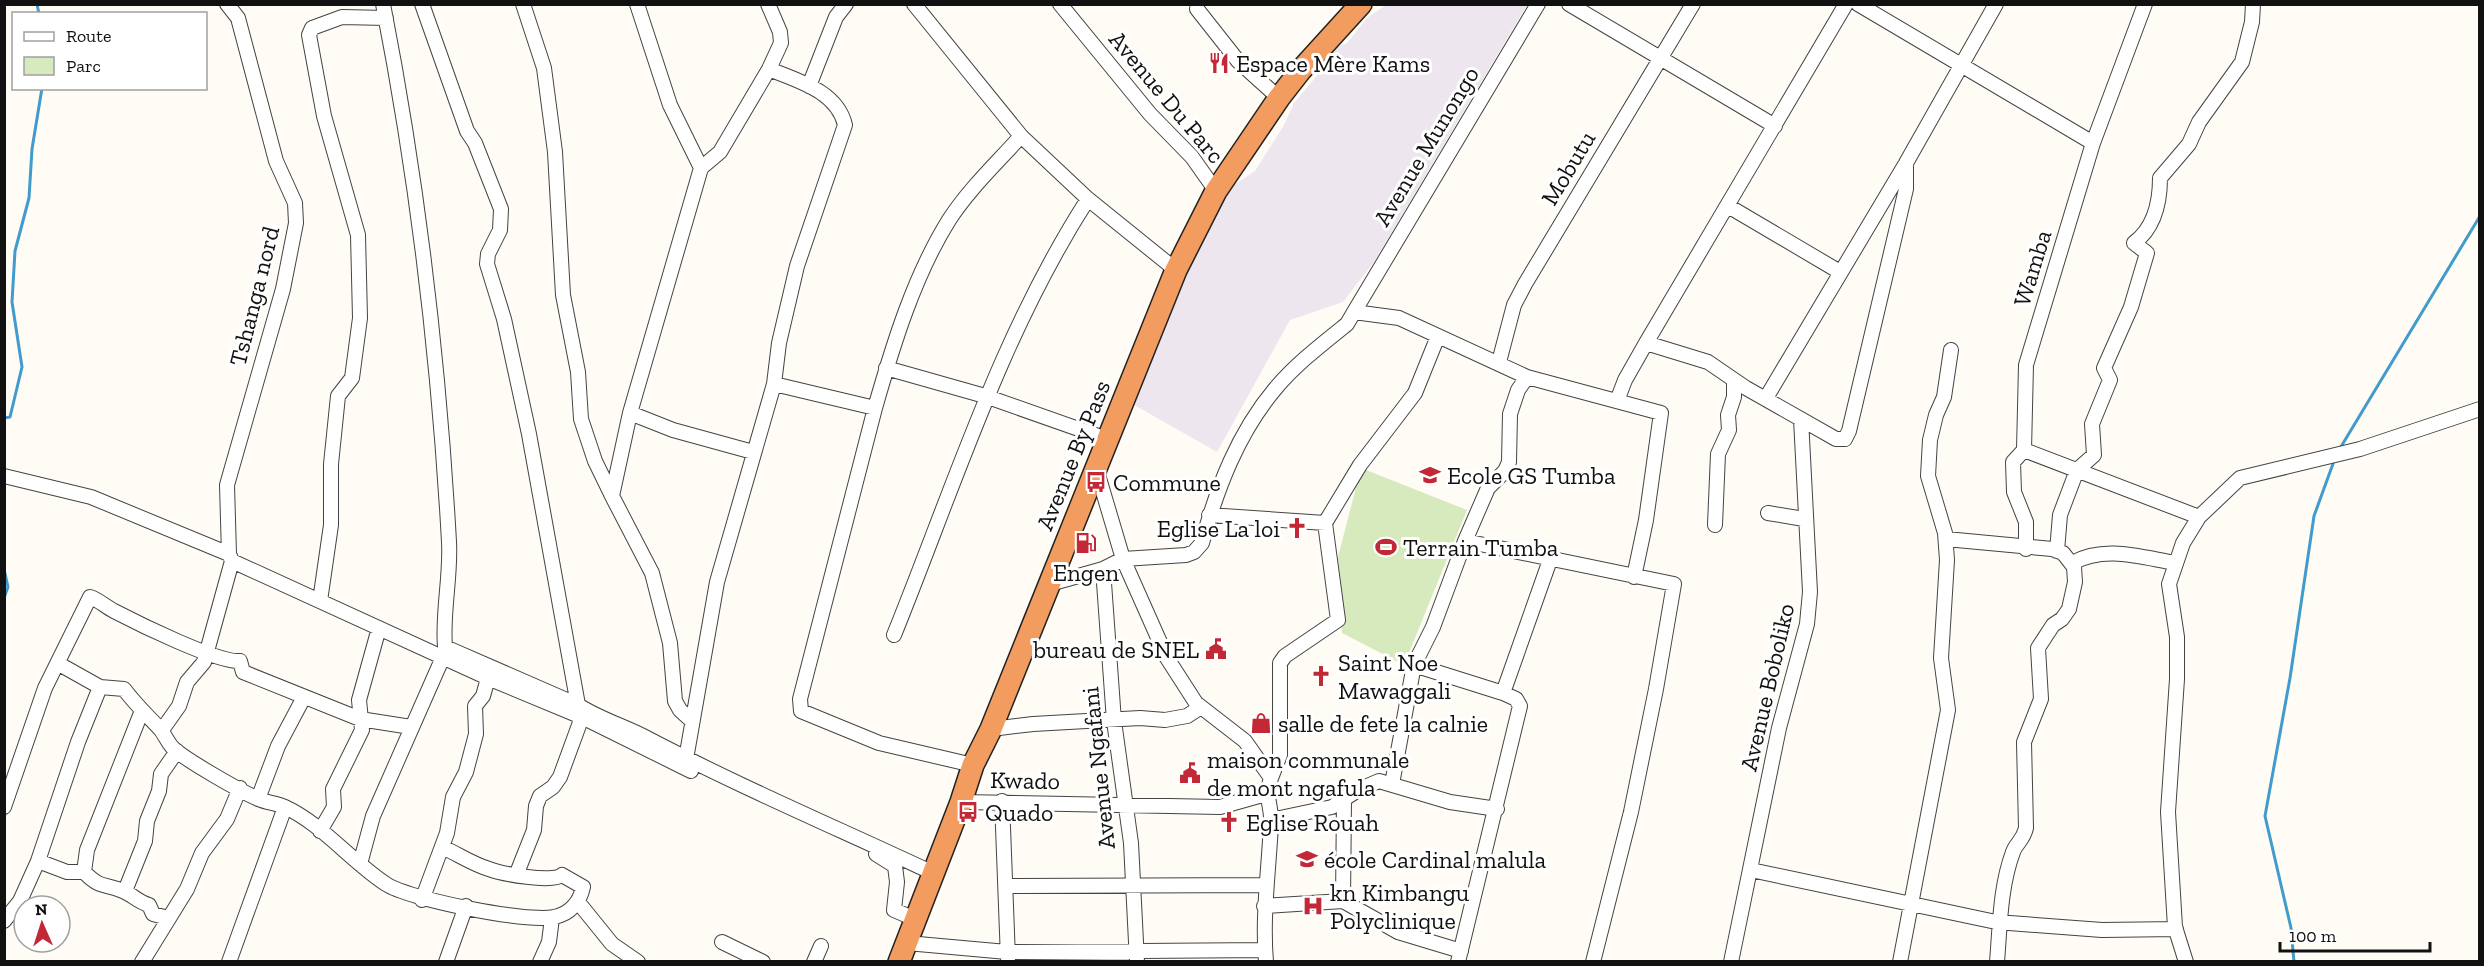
<svg xmlns="http://www.w3.org/2000/svg" width="2484" height="966" font-family="'Zilla Slab',serif">
	<style>
		.industrial { fill: #ede6ef }
		.green { fill: #d7eabd }
		.lines { fill: none; stroke-linecap: round; stroke-linejoin: round }
		.stream { stroke: #419bcd; stroke-width: 3 }
		.minor-casing { stroke: #444; stroke-width: 16 }
		.highway-casing { stroke: #222; stroke-width: 24 }
		.minor { stroke: #fff; stroke-width: 14 }
		.highway { stroke: #f39c5f; stroke-width: 21 }
		.labels { text-anchor: middle; dominant-baseline: central; stroke-width: 6; stroke-linejoin: round; paint-order: stroke }
		.poi-label { font-size: 24px; fill: #111; stroke: #fff; text-anchor: start }
		.street-label { font-size: 24px; fill: #111; stroke: #fff }
	</style>
	<rect width="100%" height="100%" fill="#fffcf5"/>
	<path class="industrial" d="M1386,5H1527L1374,262L1343,302L1290,320L1217,452L1129,402L1188,269L1231,187L1255,171L1284,125L1294,103L1320,72L1328,51L1347,43L1367,18Z"/>
	<path class="green" d="M1361,468L1467,510L1404,665L1342,633L1338,557Z"/>
	<g class="lines">
		<path class="stream" d="M37,4L39,14
			M4,418L10,417L22,367L12,302L15,251L29,198L32,149L42,88
			M2339,450L2480,216
			M4,569L8,587L4,598
			M2294,962L2291,928L2265,816L2290,678L2314,516L2334,461"/>
		<defs>
			<path id="minor" d="M227,4L238,18L276,161L295,203L296,223L283,289L227,485L229,554
				M383,4C418,183 439,361 449,542C451,577 442,613 445,647L578,705C598,718 621,725 643,736C738,786 837,828 933,873
				M422,4L467,131L475,143L501,209L500,230L488,254L487,264L504,319L529,434L578,705
				M523,4L544,68L555,152L563,295L578,372L581,419L595,461L612,496
				M637,4L670,105L701,168
				M914,4L1021,136L1088,199L1176,270
				M1060,4L1150,114L1192,157L1216,191
				M1569,4L1775,126
				M1858,4L2093,143
				M1197,9L1238,61L1279,98
				M809,86L836,17L846,4
				M1728,206L1840,272
				M1354,312L1399,318L1527,377L1661,413L1646,520L1634,577
				M1646,343L1708,362L1746,388L1836,439H1845L1849,431L1906,189V163
				M1499,362L1514,305L1525,284L1693,4
				M886,368L985,396L1107,439
				M774,384L875,408
				M1766,398L1906,163L1996,4
				M1617,401L1625,380L1646,343L1846,4
				M630,413L673,430L753,452
				M2024,450L2199,517
				M1096,468L1123,559L1167,658L1196,703L1245,741L1271,778C1264,801 1272,803 1271,823C1269,869 1262,915 1266,962
				M4,476L91,497L229,554L232,561L488,678L582,717L691,771
				M1768,513L1804,519
				M1209,515L1325,523
				M1715,525L1718,454L1729,430L1728,415L1734,397V380
				M1946,539L2052,549L2063,553L2074,567L2075,582L2069,609L2062,619L2053,625L2038,648L2041,699L2024,742L2026,828C2023,841 2016,843 2013,852C2000,887 2000,926 1997,962
				M1465,541L1674,584L1656,689L1631,812L1593,962
				M2026,549V522L2014,492L2013,462L2024,450L2026,365L2093,143L2145,4
				M2057,551L2060,515L2077,470L2094,455L2092,424L2110,380L2104,368L2131,307L2147,253L2134,243C2154,228 2160,202 2160,178L2189,144L2199,122L2242,62L2252,22L2253,4
				M2072,563C2105,545 2140,557 2175,563
				M1103,569L1114,721L1131,843L1137,962
				M1050,584L1103,569L1123,559L1186,555L1194,552L1202,543C1217,488 1238,433 1275,389C1295,365 1322,344 1347,324L1354,312L1538,4
				M320,601L331,525V464L338,396L352,378L360,318L358,235L324,116L309,35L312,28L342,17L386,18
				M894,635C954,487 1001,334 1088,199
				M59,664L100,687L124,689C136,705 147,715 160,729C165,735 168,743 173,748C184,759 243,793 259,799C267,803 277,803 285,807C322,824 352,862 386,884C408,899 527,923 554,917C570,914 580,902 583,887L562,875C553,883 502,874 489,869C472,864 458,854 442,847
				M1414,665L1503,693L1516,699L1520,706L1458,962
				M1503,693L1550,560
				M692,721L680,710L675,701L670,643L652,573L612,496L630,413L701,168L720,152L769,69L781,43L780,32L768,4
				M991,729L1033,724L1140,718L1165,720L1187,716L1201,707
				M162,730L179,706L187,682L204,662L232,561
				M686,759L717,582L774,384L779,343L797,266L845,125C837,91 798,81 769,69
				M973,765L879,743L801,711L800,699L875,408C893,345 914,276 949,220C969,189 997,163 1021,136
				M1271,778L1280,755V663L1285,656L1338,620L1325,523L1360,465L1415,393L1438,336
				M1392,784L1414,665L1433,627L1465,541L1488,488L1505,471L1509,462L1510,414L1518,390L1527,377
				M258,799L278,746L304,697
				M1002,801L1008,959
				M961,802L1220,807L1266,794
				M4,807L45,688L90,597C99,600 106,607 114,611C137,623 218,663 240,661L243,672L360,719L411,727
				M1271,820L1332,807L1358,790L1379,781L1450,802L1497,809
				M320,831L334,807L333,789L362,730L359,700L379,628
				M876,854L895,866L897,882L894,910L915,919
				M38,861L67,872H84L87,850L141,713
				M360,864L373,816L443,657
				M1751,870L1996,922L2102,930L2176,929
				M84,872C101,889 103,883 123,891C133,895 138,902 149,905L153,914L168,918
				M517,873L534,830L536,806L540,796L553,787L560,777L582,717
				M1007,886L1266,885
				M125,891L145,841L147,821L159,791L161,774L177,751
				M422,900L447,833L453,797L466,772L476,734L475,706L483,696L488,678
				M1343,901L1344,800
				M578,902L612,944L638,962
				M1264,906L1343,901L1398,932L1461,951
				M4,921L20,901L38,861L78,742L100,687
				M722,942L763,962
				M907,943L1007,952L1265,950
				M142,962L187,889L202,853L227,819L240,788
				M229,962L285,807
				M446,962L466,906
				M540,962L549,942L552,918
				M814,962L821,946
				M1731,962L1779,728L1807,624L1810,592L1801,419
				M1900,962L1948,710L1941,658L1947,560L1945,533L1928,476L1930,440L1936,415L1944,397L1951,350
				M2186,962L2175,927L2168,812L2177,679V637L2169,584L2183,543L2199,517L2240,478L2360,449L2480,409"/>
			<path id="highway" d="M899,962L961,802L973,765L991,729L1176,270L1216,191L1279,98L1300,71L1361,4"/>
		</defs>
		<use href="#minor" class="minor-casing"/>
		<use href="#highway" class="highway-casing"/>
		<use href="#minor" class="minor"/>
		<use href="#highway" class="highway"/>
	</g>
	<defs>
		<symbol id="restaurant-bare" viewBox="-9 -9 18 18"><path d="M-5-6h1v4h1v-4h1v4h1v-4h1v5L-1.5 .5V6h-2V.5L-5-1ZM5-6V6H3V1.5H1.5Q1.5-4 5-6Z" fill="#c22836" stroke="#fff" stroke-width="2.5" paint-order="stroke"/></symbol>
		<symbol id="school-bare" viewBox="-9 -9 18 18"><path d="M0-5L7-2L0 1L-7-2ZM-4 1L0 2.5L4 1V4Q0 6-4 4Z" fill="#c22836" stroke="#fff" stroke-width="2.5" paint-order="stroke"/></symbol>
		<symbol id="bus-bare" viewBox="-9 -9 18 18"><path d="M-5-6H5V4H4V6H2V4H-2V6H-4V4H-5ZM-3.5-4V0h7V-4ZM-3.5 1.2v1.5H-2V1.2ZM2 1.2v1.5H3.5V1.2Z" fill="#c22836" stroke="#fff" stroke-width="2.5" paint-order="stroke"/></symbol>
		<symbol id="church-bare" viewBox="-9 -9 18 18"><path d="M-1.2-6h2.4v3.5h3.3v2.4h-3.3V6h-2.4V-.1h-3.3v-2.4h3.3Z" fill="#c22836" stroke="#fff" stroke-width="2.5" paint-order="stroke"/></symbol>
		<symbol id="fuel-bare" viewBox="-9 -9 18 18"><path d="M-5.5-6h7V0h2V4h1.3V-2.5L3-4.5l.8-.8L6-3V5H2.5V1h-1V6h-7ZM-4.2-4.7v3.2H.2V-4.7Z" fill="#c22836" stroke="#fff" stroke-width="2.5" paint-order="stroke"/></symbol>
		<symbol id="stadium-bare" viewBox="-9 -9 18 18"><path d="M0-5a6.5 5 0 1 0 0 10a6.5 5 0 1 0 0-10ZM-3.5-1.8h7v3.6h-7Z" fill="#c22836" stroke="#fff" stroke-width="2.5" paint-order="stroke"/></symbol>
		<symbol id="civic-bare" viewBox="-9 -9 18 18"><path d="M-.6-6.5H3V-4.5H.6V-3L4-1V1h2V6H-6V1h2V-1L-.6-3ZM-1.2 2.5V6h2.4V2.5Z" fill="#c22836" stroke="#fff" stroke-width="2.5" paint-order="stroke"/></symbol>
		<symbol id="shop-bare" viewBox="-9 -9 18 18"><path d="M-5-2.5h2.3a2.7 3.5 0 0 1 5.4 0H5L5.5 6h-11ZM-1.5-2.5h3a1.5 2.3 0 0 0-3 0Z" fill="#c22836" stroke="#fff" stroke-width="2.5" paint-order="stroke"/></symbol>
		<symbol id="hospital-bare" viewBox="-9 -9 18 18"><path d="M-5-5h3v3.5h4V-5h3V5h-3V1.5h-4V5h-3Z" fill="#c22836" stroke="#fff" stroke-width="2.5" paint-order="stroke"/></symbol>
	</defs>
	<g fill-rule="evenodd">
		<use href="#restaurant-bare" x="1204" y="48" width="30" height="30"/>
		<use href="#school-bare" x="1415" y="460" width="30" height="30"/>
		<use href="#bus-bare" x="1081" y="467" width="30" height="30"/>
		<use href="#church-bare" x="1282" y="513" width="30" height="30"/>
		<use href="#fuel-bare" x="1071" y="528" width="30" height="30"/>
		<use href="#stadium-bare" x="1371" y="532" width="30" height="30"/>
		<use href="#civic-bare" x="1201" y="634" width="30" height="30"/>
		<use href="#church-bare" x="1306" y="661" width="30" height="30"/>
		<use href="#shop-bare" x="1246" y="708" width="30" height="30"/>
		<use href="#civic-bare" x="1175" y="758" width="30" height="30"/>
		<use href="#bus-bare" x="953" y="797" width="30" height="30"/>
		<use href="#church-bare" x="1214" y="807" width="30" height="30"/>
		<use href="#school-bare" x="1292" y="844" width="30" height="30"/>
		<use href="#hospital-bare" x="1298" y="891" width="30" height="30"/>
	</g>
	<g class="labels">
		<g class="poi-label">
			<text x="1236" y="63">Espace Mère Kams</text>
			<text x="1447" y="475">Ecole GS Tumba</text>
			<text x="1113" y="482">Commune</text>
			<text x="1280" y="528" text-anchor="end">Eglise La loi</text>
			<text x="1403" y="547">Terrain Tumba</text>
			<text x="1086" y="572" text-anchor="middle">Engen</text>
			<text x="1199" y="649" text-anchor="end">bureau de SNEL</text>
			<text x="1338" y="662">Saint Noe<tspan x="1338" dy="28">Mawaggali</tspan></text>
			<text x="1278" y="723">salle de fete la calnie</text>
			<text x="1207" y="759">maison communale<tspan x="1207" dy="28">de mont ngafula</tspan></text>
			<text x="985" y="812">Quado</text>
			<text x="1246" y="822">Eglise Rouah</text>
			<text x="1324" y="859">école Cardinal malula</text>
			<text x="1330" y="892">kn Kimbangu<tspan x="1330" dy="28">Polyclinique</tspan></text>
		</g>
		<g class="street-label">
			<text transform="translate(1167 97) rotate(50)">Avenue Du Parc</text>
			<text transform="translate(1426 146) rotate(-59)">Avenue Munongo</text>
			<text transform="translate(1568 168) rotate(-59)">Mobutu</text>
			<text transform="translate(2032 268) rotate(-73)">Wamba</text>
			<text transform="translate(254 296) rotate(-76)">Tshanga nord</text>
			<text transform="translate(1073 455) rotate(-68)">Avenue By Pass</text>
			<text transform="translate(1767 687) rotate(-77)">Avenue Boboliko</text>
			<text transform="translate(1098 768) rotate(-96)">Avenue Ngafani</text>
			<text transform="translate(1025 780) rotate(1)">Kwado</text>
		</g>
	</g>
	<rect width="2484" height="966" fill="none" stroke="#111111" stroke-width="12"/>
	<rect x="12" y="12" width="195" height="78" fill="#ffffff" stroke="#a0a0a0" stroke-width="1.5"/>
	<rect x="24" y="32" width="30" height="9" fill="#ffffff" stroke="#a0a0a0" stroke-width="1.5"/>
	<text x="66" y="42" font-size="18" fill="#111111">Route</text>
	<rect x="24" y="57" width="30" height="18" fill="#d7eabd" stroke="#a0a0a0" stroke-width="1.5"/>
	<text x="66" y="72" font-size="18" fill="#111111">Parc</text>
	<g transform="translate(42 924) rotate(357)"><circle r="28" fill="#ffffff" stroke="#a0a0a0" stroke-width="1.5"/>
	<path d="M0-4.5L10 22L0 15L-10 22Z" fill="#c22836"/>
	<text y="-9" font-size="16" font-weight="bold" text-anchor="middle" fill="#111111">N</text>
	</g>
	<path d="M2280 942v9h150v-9" fill="none" stroke="#111111" stroke-width="3"/>
	<text x="2289" y="942" font-size="18" fill="#111111" stroke="#ffffff" stroke-width="4.5" paint-order="stroke">100 m</text>
</svg>
